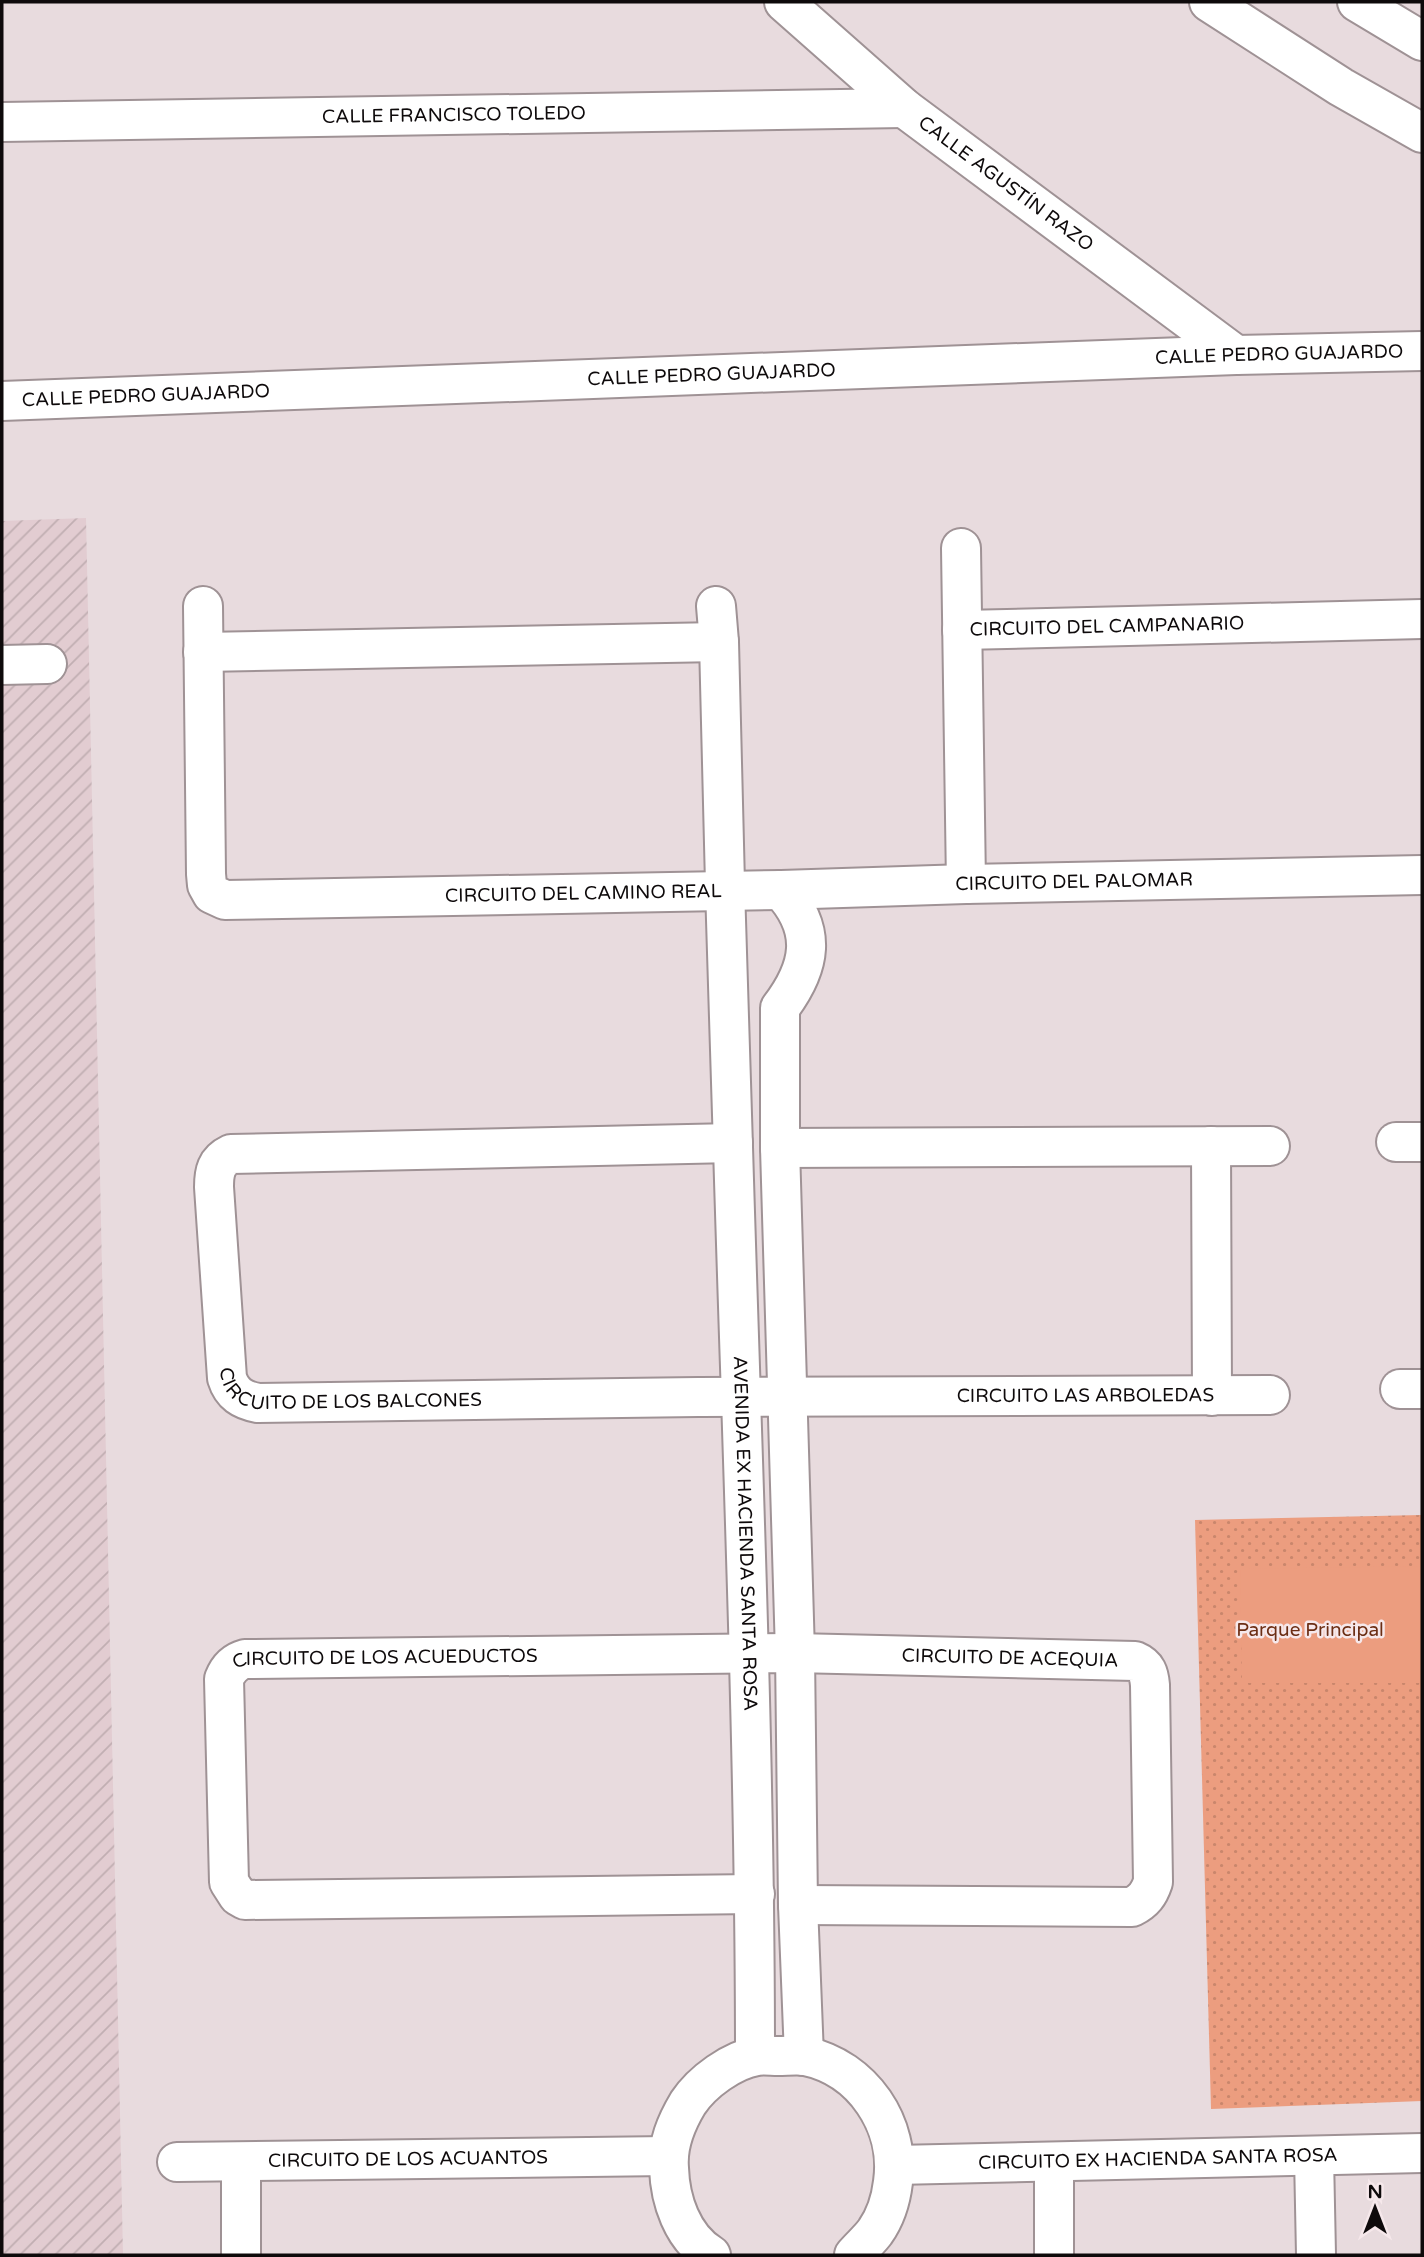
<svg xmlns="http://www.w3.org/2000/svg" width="1424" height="2257" font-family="'Varela Round',sans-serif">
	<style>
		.industrial { fill: url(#industrial-furrows) }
		.park { fill: url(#park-dots) }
		.garden { fill: #ec9d7f }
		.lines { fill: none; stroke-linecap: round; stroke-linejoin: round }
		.minor-casing { stroke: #9f9295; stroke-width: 42 }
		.minor { stroke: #fff; stroke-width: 38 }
		.labels { text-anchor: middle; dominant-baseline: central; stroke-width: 5; stroke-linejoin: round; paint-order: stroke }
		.street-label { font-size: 19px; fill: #0e0a0b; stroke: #f6e8eb }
		.park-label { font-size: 19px; fill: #6c2e14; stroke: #f6e8eb }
	</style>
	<defs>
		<pattern id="industrial-furrows" width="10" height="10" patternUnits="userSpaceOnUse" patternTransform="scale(1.75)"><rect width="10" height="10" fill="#e2ccd1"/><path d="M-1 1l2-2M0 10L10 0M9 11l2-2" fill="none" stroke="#c1aeb2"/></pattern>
		<pattern id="park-dots" width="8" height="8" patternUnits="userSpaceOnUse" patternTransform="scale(1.75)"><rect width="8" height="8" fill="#ec9d7f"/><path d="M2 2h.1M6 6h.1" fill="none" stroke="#c9866c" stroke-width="1.8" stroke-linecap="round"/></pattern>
	</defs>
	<rect width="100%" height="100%" fill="#e8dbde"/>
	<path class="industrial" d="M86,518L123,2255H2V521Z"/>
	<path class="park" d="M1422,1515V2101L1211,2109L1195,1520Z"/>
	<path class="garden" d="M1422,1566V1683H1242L1240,1569Z"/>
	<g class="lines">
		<defs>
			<g id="minor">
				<path id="s1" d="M784,2L904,108L1236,355"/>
				<path d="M1209,2L1341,87L1422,133"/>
				<path d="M1357,2L1422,41"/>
				<path id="s2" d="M2,122L904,108"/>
				<path id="s3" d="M2,401L1236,355L1422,351"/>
				<path d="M961,548L966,884"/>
				<path id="s4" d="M203,606L206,874L207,885L212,894L225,900L781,890L966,884L1422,875"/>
				<path id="s5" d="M716,606L719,642C723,810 727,979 733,1147C742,1450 755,1753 755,2056"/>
				<path id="s6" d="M962,630L1422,619"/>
				<path d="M203,652L719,642"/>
				<path d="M2,665L47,664"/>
				<path d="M781,890C818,930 811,967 780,1008V1148L795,1653L798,1905L804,2056"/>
				<path d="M1396,1142H1422"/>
				<path id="s7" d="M733,1143L231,1154C216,1161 214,1172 214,1187L227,1378C232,1394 242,1400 258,1403L698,1397L1270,1395"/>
				<path d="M1211,1146L1212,1396"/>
				<path d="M780,1148L1270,1146"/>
				<path d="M1400,1389H1422"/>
				<path id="s8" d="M755,1894L245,1900L238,1896L229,1882L224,1679C228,1669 234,1662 245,1659L795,1653L1135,1661C1147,1666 1149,1674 1150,1685L1153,1882C1149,1894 1144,1901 1132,1907L798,1905"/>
				<path d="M1314,2156L1316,2255"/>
				<path id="s9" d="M177,2162L668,2156"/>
				<path d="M241,2162V2255"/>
				<path id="s10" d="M896,2165L1422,2153"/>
				<path d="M711,2255C682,2237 670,2200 669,2168C667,2144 676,2123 688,2103C702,2082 732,2060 757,2056C764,2055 771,2056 778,2056C787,2056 797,2055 805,2056C863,2068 901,2125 893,2182C891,2199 885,2218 875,2232C869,2240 861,2247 854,2255"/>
				<path d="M1054,2255V2162"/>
			</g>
		</defs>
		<use href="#minor" class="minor-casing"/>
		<use href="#minor" class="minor"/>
	</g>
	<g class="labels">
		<g class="street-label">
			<text stroke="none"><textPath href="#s2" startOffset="452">CALLE FRANCISCO TOLEDO</textPath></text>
			<text stroke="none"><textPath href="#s1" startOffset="287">CALLE AGUSTÍN RAZO</textPath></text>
			<text stroke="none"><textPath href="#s3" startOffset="1278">CALLE PEDRO GUAJARDO</textPath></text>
			<text stroke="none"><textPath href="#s3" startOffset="710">CALLE PEDRO GUAJARDO</textPath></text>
			<text stroke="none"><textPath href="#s3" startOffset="144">CALLE PEDRO GUAJARDO</textPath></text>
			<text stroke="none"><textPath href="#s6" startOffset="145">CIRCUITO DEL CAMPANARIO</textPath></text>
			<text stroke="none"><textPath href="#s4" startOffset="1153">CIRCUITO DEL PALOMAR</textPath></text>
			<text stroke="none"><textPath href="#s4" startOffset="662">CIRCUITO DEL CAMINO REAL</textPath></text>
			<text stroke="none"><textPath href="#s7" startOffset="861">CIRCUITO DE LOS BALCONES</textPath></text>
			<text stroke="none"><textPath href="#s7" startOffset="1603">CIRCUITO LAS ARBOLEDAS</textPath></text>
			<text stroke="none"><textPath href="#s5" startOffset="928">AVENIDA EX HACIENDA SANTA ROSA</textPath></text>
			<text stroke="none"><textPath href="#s8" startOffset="1533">CIRCUITO DE ACEQUIA</textPath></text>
			<text stroke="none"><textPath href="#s8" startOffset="908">CIRCUITO DE LOS ACUEDUCTOS</textPath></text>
			<text stroke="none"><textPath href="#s9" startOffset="231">CIRCUITO DE LOS ACUANTOS</textPath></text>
			<text stroke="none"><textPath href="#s10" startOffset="262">CIRCUITO EX HACIENDA SANTA ROSA</textPath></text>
		</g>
		<g class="park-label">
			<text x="1310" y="1630">Parque Principal</text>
		</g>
	</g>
	<rect width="1424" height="2257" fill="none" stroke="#0e0a0b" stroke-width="7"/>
	<g transform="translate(1375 2208)" stroke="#f6e8eb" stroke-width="5" paint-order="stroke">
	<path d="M0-5L12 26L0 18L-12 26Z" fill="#0e0a0b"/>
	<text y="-10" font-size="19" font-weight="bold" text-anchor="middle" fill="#0e0a0b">N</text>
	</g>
</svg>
